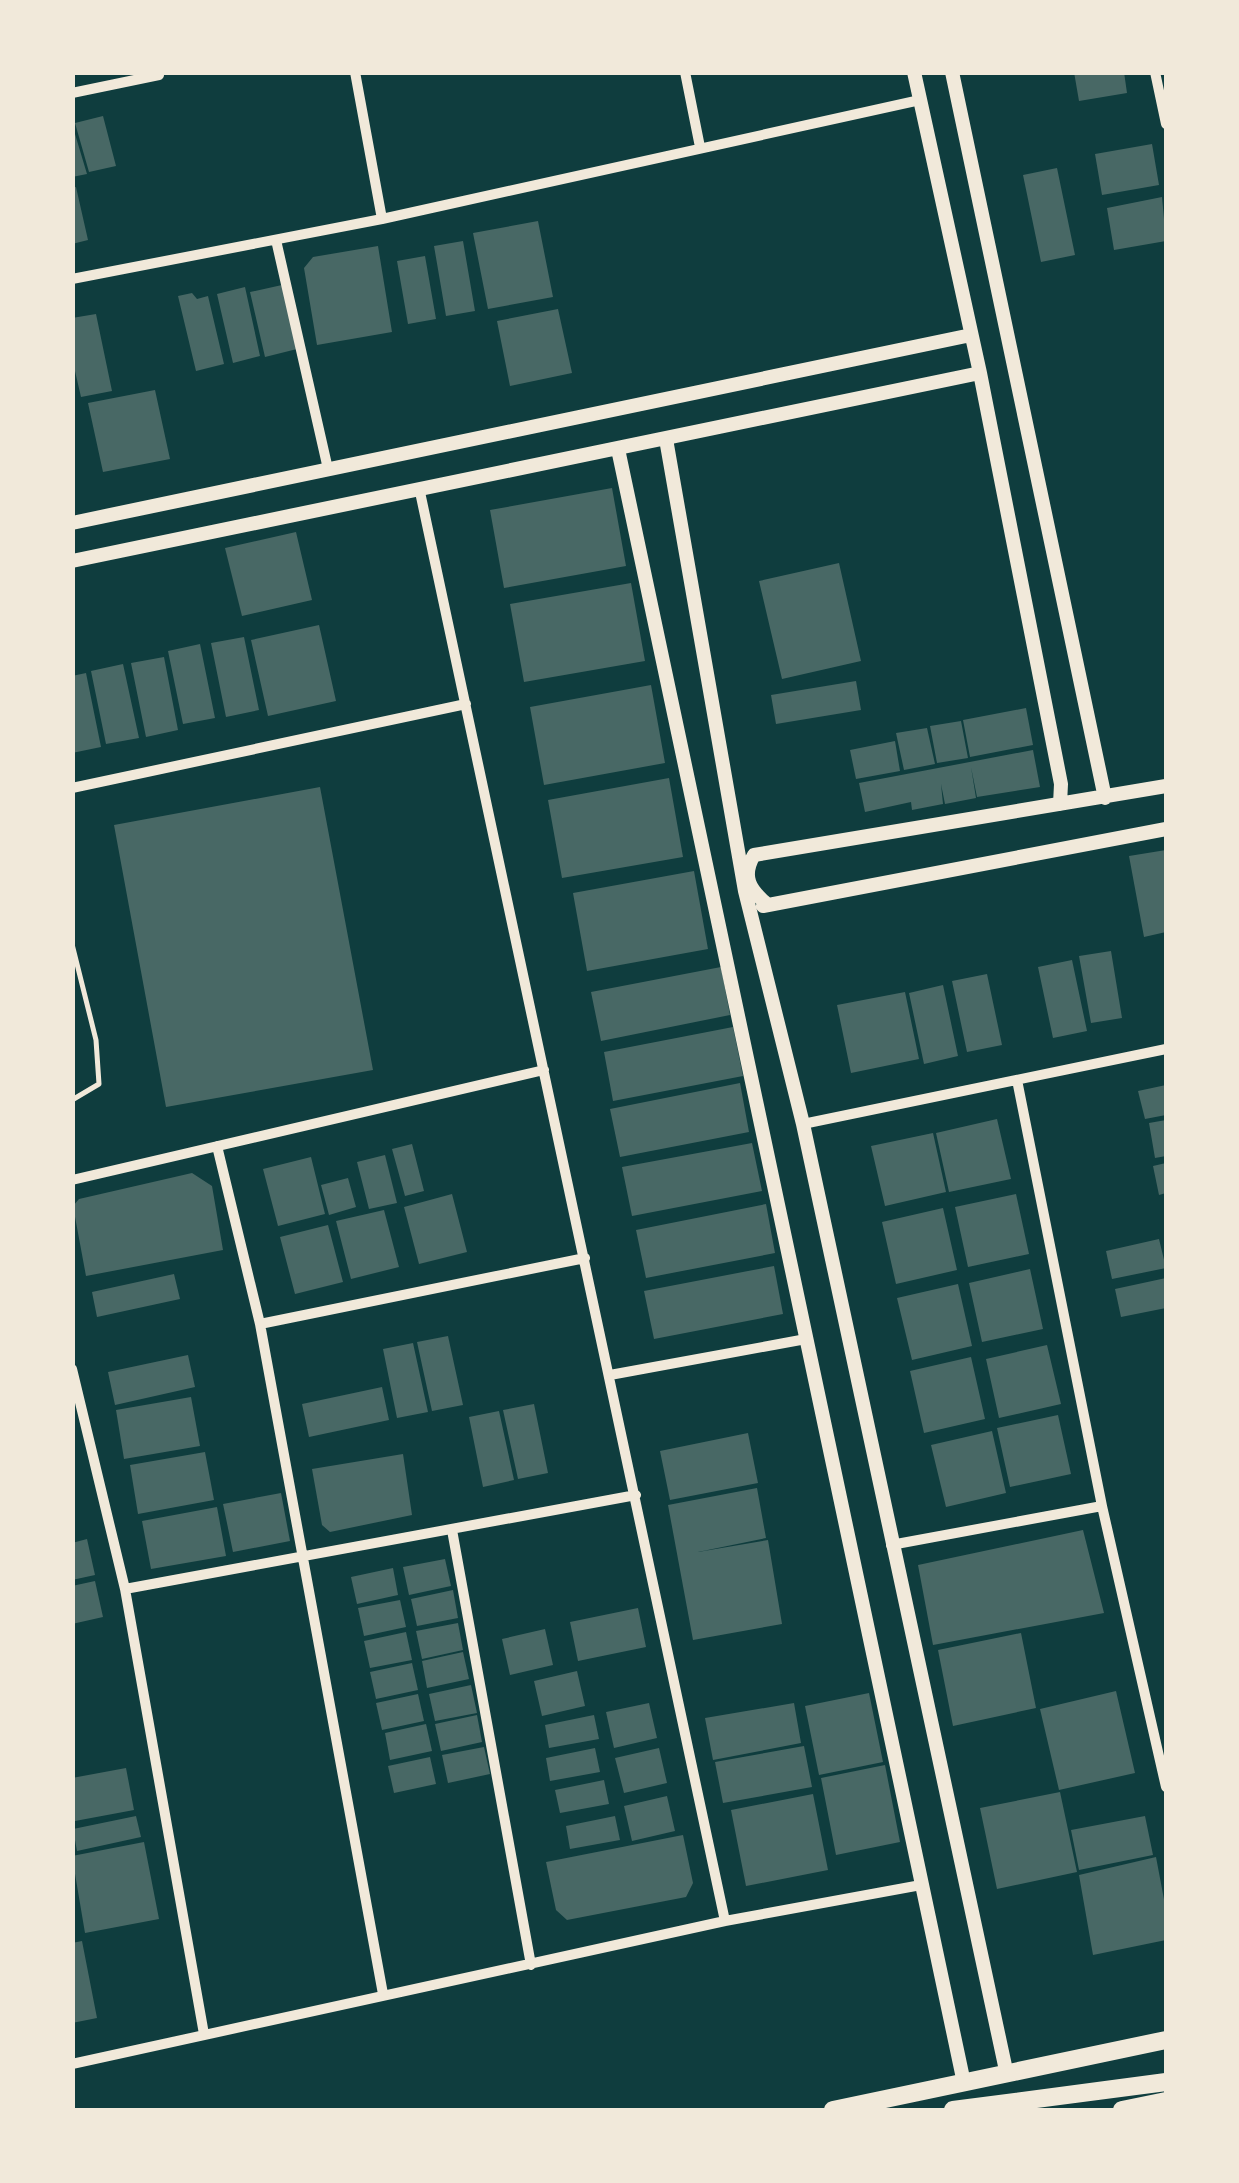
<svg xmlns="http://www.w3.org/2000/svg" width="1239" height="2183" font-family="Ubuntu,sans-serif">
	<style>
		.building { fill: #486865 }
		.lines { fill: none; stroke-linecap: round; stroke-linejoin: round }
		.service { stroke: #f1e9da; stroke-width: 5 }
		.minor { stroke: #f1e9da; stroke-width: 10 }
		.tertiary { stroke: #f1e9da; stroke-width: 14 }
		.primary { stroke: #f1e9da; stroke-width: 18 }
		.trunk { stroke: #f1e9da; stroke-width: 18 }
	</style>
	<rect width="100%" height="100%" fill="#0f3d3e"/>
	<path class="building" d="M1074,72H1124L1127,93L1079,101Z
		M103,116L116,166L89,172L75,123Z
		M72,124L87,174L72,177Z
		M1152,144L1159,185L1102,195L1095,154Z
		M1057,168L1075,255L1041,262L1023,175Z
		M76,187L88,240L72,244V188Z
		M1162,197L1166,241L1114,250L1107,208Z
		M538,221L553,297L488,309L473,233Z
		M463,241L475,311L446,316L434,246Z
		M378,246L392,332L317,345L304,268L313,257Z
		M425,256L436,319L408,324L397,261Z
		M282,285L297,349L265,357L250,292Z
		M245,287L260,356L233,363L217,294Z
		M192,293L197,299L208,296L224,364L196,371L178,296Z
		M558,309L572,373L510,386L497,321Z
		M96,314L112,391L81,397L72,358V318Z
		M155,390L170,459L103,472L88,403Z
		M612,488L626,566L504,588L490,510Z
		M296,532L312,600L242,616L225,548Z
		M839,563L861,661L782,679L759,581Z
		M631,583L645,661L524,682L510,604Z
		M319,625L336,701L268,716L251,640Z
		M244,637L259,710L226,717L211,643Z
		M200,644L215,718L183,724L168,651Z
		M164,657L178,730L146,737L131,663Z
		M123,664L139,738L106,744L91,671Z
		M86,673L101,747L72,753V676Z
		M856,681L861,710L776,724L771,695Z
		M651,685L665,763L544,785L530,707Z
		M1026,708L1033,745L970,757L963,720Z
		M961,721L968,758L937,763L930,726Z
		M927,728L935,764L904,770L896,733Z
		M895,741L900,771L856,779L850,750Z
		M1033,750L1040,787L977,797L971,767L976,798L945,804L941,784L943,804L912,810L911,802L865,812L859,783Z
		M669,778L683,857L562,878L548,800Z
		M320,787L373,1070L166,1107L114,825Z
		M1166,850V932L1144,937L1129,856Z
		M694,871L708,949L587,971L573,893Z
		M1111,951L1122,1018L1091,1023L1079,956Z
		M1072,960L1087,1031L1053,1038L1038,967Z
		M721,967L730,1015L601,1041L591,992Z
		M987,974L1002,1045L967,1052L952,981Z
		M943,985L958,1056L924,1064L909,993Z
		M905,992L919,1059L851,1073L837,1005Z
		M733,1027L743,1076L613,1101L604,1052Z
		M740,1083L749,1132L620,1157L610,1109Z
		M1166,1085V1115L1145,1119L1138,1091Z
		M997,1119L1011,1179L949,1192L936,1133Z
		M1166,1120V1156L1155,1158L1149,1123Z
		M933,1133L946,1192L885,1206L871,1146Z
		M752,1143L762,1191L632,1216L622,1167Z
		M412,1144L424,1191L405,1196L392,1149Z
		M385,1155L397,1203L369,1209L357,1162Z
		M311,1157L325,1214L278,1226L263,1169Z
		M1166,1163V1193L1159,1195L1153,1166Z
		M192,1173L212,1186L223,1250L86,1276L73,1206L79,1199Z
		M348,1178L356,1207L329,1215L321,1185Z
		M452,1194L467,1252L419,1264L404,1207Z
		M1016,1194L1029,1254L968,1267L955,1207Z
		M766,1204L775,1253L646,1278L636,1230Z
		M943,1208L957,1270L896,1284L882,1222Z
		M384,1210L399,1267L351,1279L336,1221Z
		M328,1225L343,1282L295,1294L280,1237Z
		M1159,1239L1166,1268L1112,1279L1106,1251Z
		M774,1266L783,1314L654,1339L644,1291Z
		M1030,1269L1043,1329L982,1342L969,1283Z
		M174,1274L180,1299L97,1317L92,1292Z
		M1166,1278V1308L1121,1317L1115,1289Z
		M958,1284L972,1346L912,1360L897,1298Z
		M448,1336L463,1405L432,1411L417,1342Z
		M413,1343L428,1412L397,1418L383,1349Z
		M1047,1345L1061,1404L999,1418L986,1359Z
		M188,1355L195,1387L115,1405L108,1372Z
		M971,1357L985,1419L924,1433L910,1371Z
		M382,1387L389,1420L309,1437L302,1404Z
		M191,1397L200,1446L124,1459L116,1410Z
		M534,1404L548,1473L518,1479L503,1410Z
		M499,1411L514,1480L483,1487L469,1417Z
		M1058,1415L1071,1474L1010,1487L997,1428Z
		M992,1431L1006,1493L946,1507L931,1445Z
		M748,1433L758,1483L670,1500L660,1451Z
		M205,1452L214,1500L138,1514L130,1465Z
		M403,1454L412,1515L330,1532L322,1525L312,1469Z
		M757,1488L766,1538L698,1552L768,1540L782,1624L693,1640L668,1505Z
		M281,1493L290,1541L233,1552L223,1504Z
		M217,1507L226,1556L151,1569L142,1521Z
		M1083,1530L1104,1613L933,1645L918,1565Z
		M87,1539L95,1575L72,1580V1543Z
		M445,1559L451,1586L409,1595L403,1567Z
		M393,1568L398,1595L357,1604L351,1577Z
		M95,1581L103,1617L72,1624V1586Z
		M453,1590L458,1618L417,1626L411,1599Z
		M400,1600L406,1627L364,1636L358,1608Z
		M638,1608L646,1647L578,1661L570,1622Z
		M458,1623L463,1650L422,1659L416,1631Z
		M545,1629L553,1665L510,1675L502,1639Z
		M406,1632L412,1660L370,1668L364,1641Z
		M1021,1633L1036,1708L953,1726L938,1650Z
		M463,1652L469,1679L427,1688L422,1661Z
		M412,1663L418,1690L376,1699L370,1672Z
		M577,1671L585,1706L542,1716L534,1681Z
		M471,1685L477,1713L435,1721L429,1694Z
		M1116,1691L1135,1773L1059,1790L1040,1709Z
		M869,1693L883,1762L819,1775L805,1706Z
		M418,1694L424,1721L382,1730L376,1703Z
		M649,1703L657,1738L614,1748L606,1712Z
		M794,1703L801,1743L713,1760L705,1718Z
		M477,1715L482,1742L441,1751L435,1724Z
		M594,1715L599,1739L549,1748L545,1725Z
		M426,1724L432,1751L390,1760L385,1733Z
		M804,1746L812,1787L723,1803L715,1762Z
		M484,1747L490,1774L448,1783L442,1755Z
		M595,1748L600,1772L550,1781L546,1758Z
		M659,1748L667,1783L624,1793L615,1758Z
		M430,1757L436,1784L394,1793L388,1766Z
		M885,1765L900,1842L836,1855L821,1778Z
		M126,1768L134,1810L75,1821L72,1778Z
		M604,1780L609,1804L560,1813L555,1790Z
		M1060,1792L1077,1872L997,1889L980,1808Z
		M813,1794L828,1870L746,1886L731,1810Z
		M667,1796L675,1831L632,1841L624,1806Z
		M136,1816L141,1837L77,1851L73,1829Z
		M615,1816L620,1840L570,1849L566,1826Z
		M1145,1816L1153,1855L1079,1870L1071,1830Z
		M683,1835L693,1883L686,1897L567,1920L556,1910L546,1862Z
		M144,1842L159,1919L85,1933L72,1856Z
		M1156,1857L1166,1910V1940L1093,1955L1079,1875Z
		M82,1941L97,2018L72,2023V1943Z"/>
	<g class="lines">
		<path class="service" d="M72,944L96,1040L99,1084L72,1100"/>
		<path class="minor" d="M355,72L382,219
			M685,72L700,147
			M1155,72L1166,124
			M72,93L159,75
			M276,240L328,469
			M72,279L382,219L920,100
			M420,492L725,1921
			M72,788L466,704
			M1017,1080L1102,1506L1166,1787
			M803,1124L1166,1049
			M217,1146L260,1324L383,1994
			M72,1180L544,1070
			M260,1324L585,1258
			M72,1369L125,1589L204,2034
			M610,1375L806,1339
			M452,1530L531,1965
			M891,1545L1102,1506
			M125,1589L636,1495
			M72,2064L725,1921L921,1885"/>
		<path class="tertiary" d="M914,72L980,373L1061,784L1060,804
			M952,72L1105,798
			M666,439L745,891L803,1124L1007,2075
			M618,449L964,2083
			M72,523L971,335
			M72,561L980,373
			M768,905C750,890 741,877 754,855L1166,786
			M763,906L1166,829"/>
		<path class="primary" d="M833,2110L1166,2040"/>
		<path class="trunk" d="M953,2110L1166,2082
			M1122,2110L1166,2101"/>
	</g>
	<rect width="1239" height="2183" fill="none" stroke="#f1e9da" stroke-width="150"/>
</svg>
